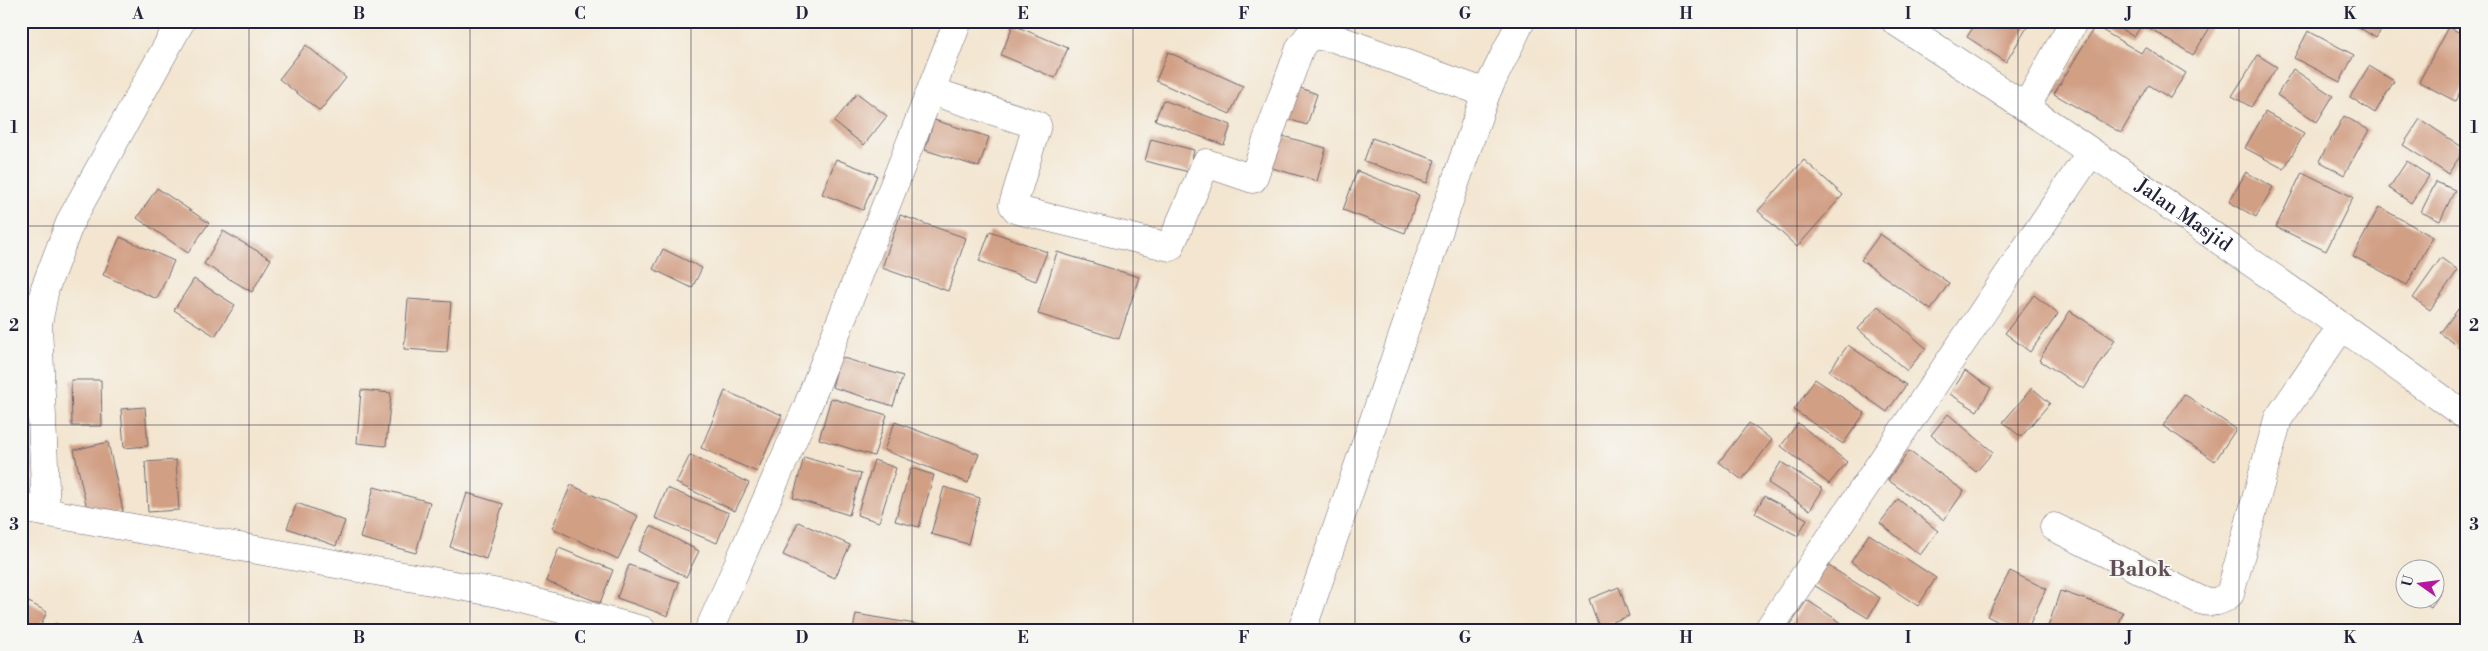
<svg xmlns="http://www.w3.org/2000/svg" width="2488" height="651" font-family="'Libre Bodoni',serif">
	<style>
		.building { fill: #d19f84 }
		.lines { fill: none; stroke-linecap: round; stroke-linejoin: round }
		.minor-casing { stroke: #6b666f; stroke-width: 29 }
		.minor { stroke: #fff; stroke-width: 28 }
		.grid { fill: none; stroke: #22223b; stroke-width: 1; stroke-opacity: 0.55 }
		.labels { text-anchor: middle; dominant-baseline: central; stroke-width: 4; stroke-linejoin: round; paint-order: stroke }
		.street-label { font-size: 20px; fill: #22223b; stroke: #f6f6f2 }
		.quarter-label { font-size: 22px; font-weight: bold; fill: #5f4e55; stroke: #f6f6f2 }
		.neatline { fill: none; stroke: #22223b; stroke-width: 2 }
		.grid-label { font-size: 16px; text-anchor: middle; font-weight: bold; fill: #22223b }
	</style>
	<rect width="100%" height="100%" fill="#f6f6f2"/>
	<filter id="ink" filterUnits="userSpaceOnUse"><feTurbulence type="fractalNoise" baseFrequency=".02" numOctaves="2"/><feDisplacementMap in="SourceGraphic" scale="10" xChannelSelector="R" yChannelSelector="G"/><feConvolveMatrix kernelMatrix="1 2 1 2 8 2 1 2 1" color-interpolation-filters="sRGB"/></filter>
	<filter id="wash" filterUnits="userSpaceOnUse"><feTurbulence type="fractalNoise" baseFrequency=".0096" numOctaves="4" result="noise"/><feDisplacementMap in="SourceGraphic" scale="20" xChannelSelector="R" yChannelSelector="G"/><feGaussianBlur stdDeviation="1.12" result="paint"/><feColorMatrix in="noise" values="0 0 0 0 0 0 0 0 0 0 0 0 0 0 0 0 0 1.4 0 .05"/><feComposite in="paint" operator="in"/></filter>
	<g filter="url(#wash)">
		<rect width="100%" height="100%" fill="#f3e5cf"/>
		<g id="blocks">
			<path class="building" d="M1941,21H1956L1952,28Z
				M1977,21H2031L2006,62L1967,37Z
				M2108,21H2144L2134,37Z
				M2145,21H2214L2193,55L2143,24Z
				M2349,21H2387L2376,38Z
				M1013,25L1068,48L1055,78L1001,55Z
				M2095,26L2141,53L2145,47L2186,73L2170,98L2149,85L2121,133L2054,94Z
				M2448,27L2467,36V79L2455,101L2419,82Z
				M2308,31L2354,55L2340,82L2294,58Z
				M306,45L346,78L320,111L279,79Z
				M1168,52L1243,86L1230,114L1156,81Z
				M2258,55L2277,67L2251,107L2232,96Z
				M2369,66L2394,81L2375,113L2350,97Z
				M2293,69L2333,96L2317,122L2277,95Z
				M1292,85L1317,94L1307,125L1281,117Z
				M857,93L887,116L864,145L834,122Z
				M1163,100L1231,125L1224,145L1155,120Z
				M2265,112L2304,134L2284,169L2245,148Z
				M2344,116L2369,130L2344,175L2319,161Z
				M2420,119L2465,149L2448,174L2403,145Z
				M934,120L989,137L979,167L925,150Z
				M1275,134L1326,148L1317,181L1265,166Z
				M1372,138L1435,160L1427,183L1364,161Z
				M1151,139L1194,150L1189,172L1145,161Z
				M836,159L877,175L863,210L822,194Z
				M1804,160L1843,195L1797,247L1758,211Z
				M2407,161L2429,176L2411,203L2389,188Z
				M1357,171L1419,195L1405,233L1343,210Z
				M2246,172L2273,187L2256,217L2229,202Z
				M2302,172L2353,197L2326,251L2276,227Z
				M2436,182L2455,190L2440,221L2421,212Z
				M157,188L209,223L188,253L137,218Z
				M2379,207L2433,237L2407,285L2353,256Z
				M900,215L966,238L948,291L882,268Z
				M223,231L271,259L252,292L204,264Z
				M990,231L1047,252L1036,281L979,261Z
				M1880,234L1949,283L1931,310L1861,260Z
				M120,237L174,261L157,299L103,275Z
				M663,249L702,268L692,288L653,269Z
				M1057,252L1139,277L1119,339L1038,314Z
				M2441,258L2458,270L2430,310L2413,298Z
				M194,279L235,305L215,336L174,310Z
				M2034,295L2058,314L2030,352L2005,333Z
				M408,299L451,302L447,352L404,349Z
				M1878,306L1926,348L1907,371L1858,329Z
				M2459,308L2467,314V353L2440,333Z
				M2070,311L2115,340L2084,389L2039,360Z
				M1848,345L1906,385L1887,412L1829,371Z
				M840,357L903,376L893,406L832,387Z
				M1965,371L1991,388L1977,411L1950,394Z
				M1815,379L1865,413L1843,444L1794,410Z
				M71,380H101L102,426H72Z
				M2032,388L2050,403L2021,437L2003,422Z
				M361,390L391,393L386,446L357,443Z
				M725,391L782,415L757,472L701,448Z
				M2184,394L2236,429L2215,461L2163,426Z
				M831,398L887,415L874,456L819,439Z
				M145,407L148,446L124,448L121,409Z
				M1948,414L1993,452L1976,472L1931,435Z
				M895,422L979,454L968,483L884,450Z
				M1749,423L1772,440L1742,480L1719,462Z
				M1798,423L1847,462L1829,484L1781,446Z
				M108,442L123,511L89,518L74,450Z
				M1909,451L1964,491L1944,520L1888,480Z
				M690,455L749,483L735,511L676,483Z
				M804,457L861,474L849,515L793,498Z
				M176,460L179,510L148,512L145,462Z
				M874,460L896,468L879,522L857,515Z
				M1781,462L1823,489L1810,510L1768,483Z
				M911,468L934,475L919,527L895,521Z
				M571,485L638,516L618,559L552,528Z
				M374,487L430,502L416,553L360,538Z
				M944,487L980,498L968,544L931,534Z
				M667,488L729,513L717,543L655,518Z
				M467,493L503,504L486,559L450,547Z
				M1764,496L1807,519L1798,536L1755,513Z
				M1898,499L1938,531L1920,555L1880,523Z
				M297,503L345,521L336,546L287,528Z
				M798,522L850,545L835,578L783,555Z
				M651,526L699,551L686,577L638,551Z
				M1869,534L1936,578L1918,606L1851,562Z
				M559,548L613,570L600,603L546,581Z
				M1824,563L1880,598L1868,618L1812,584Z
				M629,565L679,582L668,616L617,598Z
				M2010,571L2046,589L2027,630H2014L1987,616Z
				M1619,587L1629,616L1599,627L1589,599Z
				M2436,587L2442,590L2431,608L2415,598H2436Z
				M2060,591L2123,612L2117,630H2047Z
				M1807,600L1852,630H1787Z
				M29,602L47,612L38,630H21V618Z
				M856,614L921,625L920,630H853Z
				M55,623L70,630H52Z"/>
		</g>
	</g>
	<g filter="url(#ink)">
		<use href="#blocks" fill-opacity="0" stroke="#6b666f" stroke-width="1"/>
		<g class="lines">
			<defs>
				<g id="minor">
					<path id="s1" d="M1895,21C2089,148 2280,280 2467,417"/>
					<path d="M931,91L1037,125L1013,205L1017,210L1170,247L1206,163L1253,179L1300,48L1308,37L1319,36L1334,38L1486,93"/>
					<path d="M2026,107L2074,21"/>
					<path d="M21,508L499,593L642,630"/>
					<path d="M46,512L38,324L45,288L71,220L181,21"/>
					<path d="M2054,527L2200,600C2212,604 2221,602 2230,594L2278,419L2342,326"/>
					<path d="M709,630L806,410L958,21"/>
					<path d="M1302,630L1486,93L1521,21"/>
					<path d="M1768,630L2091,152"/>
				</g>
			</defs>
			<use href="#minor" class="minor-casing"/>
			<use href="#minor" class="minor"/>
		</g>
	</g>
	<path class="grid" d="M249,21V630M470,21V630M691,21V630M912,21V630M1133,21V630M1355,21V630M1576,21V630M1797,21V630M2018,21V630M2239,21V630M21,226H2467M21,425H2467"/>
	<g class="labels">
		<g class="street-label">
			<text stroke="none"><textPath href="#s1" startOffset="348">Jalan Masjid</textPath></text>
		</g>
		<g class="quarter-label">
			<text x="2140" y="569">Balok</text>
		</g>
	</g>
	<rect width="2488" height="651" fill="none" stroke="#f6f6f2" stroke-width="55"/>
	<g transform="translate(2420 584) rotate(284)"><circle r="24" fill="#f6f6f2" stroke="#a1a1a9"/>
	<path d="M0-4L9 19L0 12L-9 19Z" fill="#b5179e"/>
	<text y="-8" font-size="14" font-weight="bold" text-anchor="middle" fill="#22223b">U</text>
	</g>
	<rect x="28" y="28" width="2432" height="596" class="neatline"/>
	<g class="grid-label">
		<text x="138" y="19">A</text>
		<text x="359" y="19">B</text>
		<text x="580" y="19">C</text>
		<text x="802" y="19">D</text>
		<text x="1023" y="19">E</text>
		<text x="1244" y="19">F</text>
		<text x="1465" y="19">G</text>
		<text x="1686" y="19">H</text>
		<text x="1908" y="19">I</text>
		<text x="2129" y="19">J</text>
		<text x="2350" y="19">K</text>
		<text x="14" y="133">1</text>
		<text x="2474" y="133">1</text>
		<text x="14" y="331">2</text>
		<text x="2474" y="331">2</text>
		<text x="14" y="530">3</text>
		<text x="2474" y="530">3</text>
		<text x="138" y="643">A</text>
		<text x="359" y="643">B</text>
		<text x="580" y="643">C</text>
		<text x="802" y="643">D</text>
		<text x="1023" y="643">E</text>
		<text x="1244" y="643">F</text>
		<text x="1465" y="643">G</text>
		<text x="1686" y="643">H</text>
		<text x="1908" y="643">I</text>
		<text x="2129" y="643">J</text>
		<text x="2350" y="643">K</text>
	</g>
</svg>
